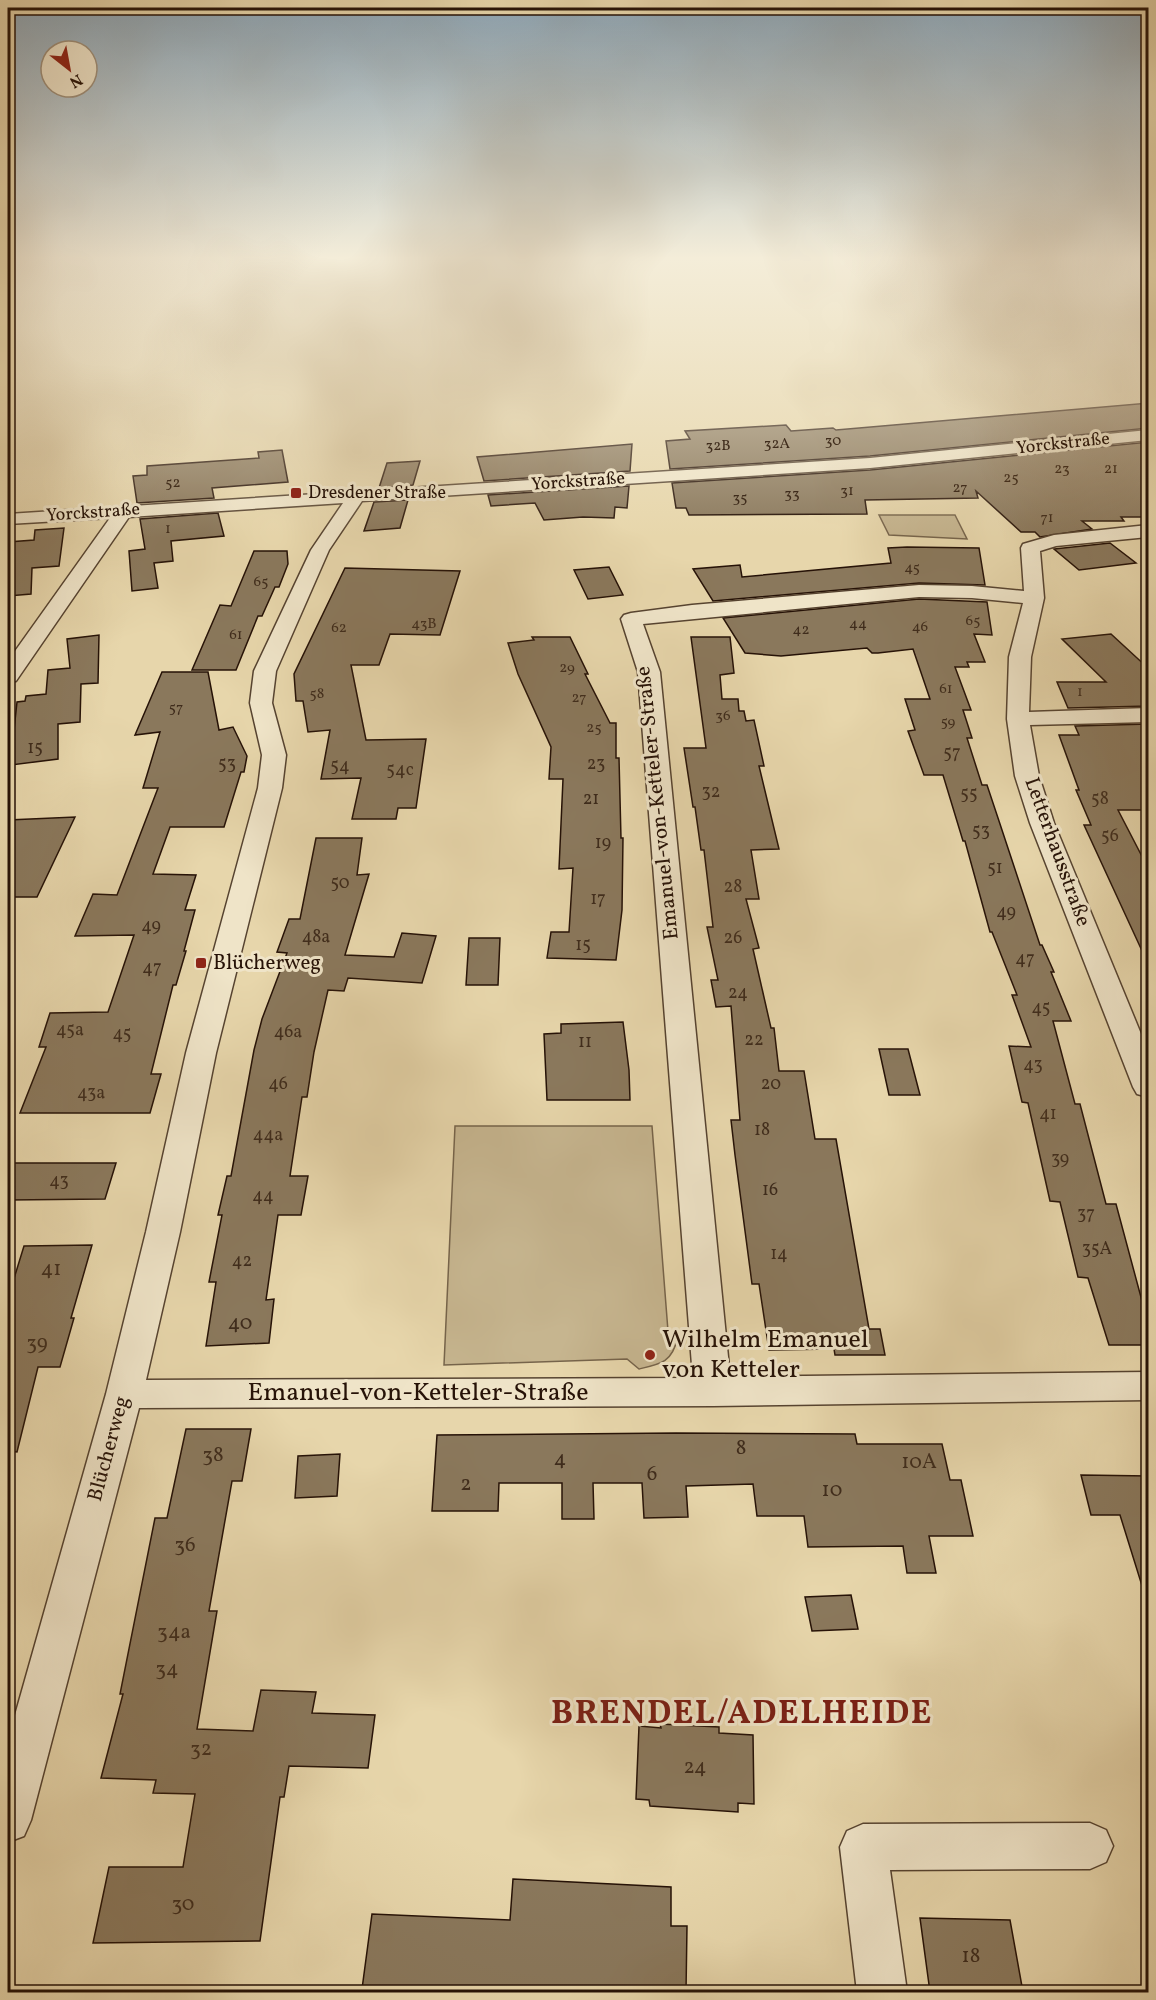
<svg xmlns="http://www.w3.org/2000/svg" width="1156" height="2000" font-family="Vollkorn,serif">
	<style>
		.green { fill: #c6b58f; stroke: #76644b; stroke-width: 1.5 }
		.building { fill: #8a785c; stroke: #261207; stroke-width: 1.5 }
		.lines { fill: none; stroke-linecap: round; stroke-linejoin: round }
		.street-casing { stroke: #564330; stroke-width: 3 }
		.street { fill: #efe4c8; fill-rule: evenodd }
		.poi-dot { fill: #8f2418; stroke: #efe4c8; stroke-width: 2 }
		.labels { text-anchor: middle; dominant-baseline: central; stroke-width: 6; stroke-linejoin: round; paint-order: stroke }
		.far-number-label { font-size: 15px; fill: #3f2c1c }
		.far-street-label { font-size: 18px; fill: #261207; stroke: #efe4c8 }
		.far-poi-label { font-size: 18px; fill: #261207; stroke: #efe4c8; text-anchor: start }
		.number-label { font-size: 18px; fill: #3f2c1c }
		.street-label { font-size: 21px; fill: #261207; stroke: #efe4c8 }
		.poi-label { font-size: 21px; fill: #261207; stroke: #efe4c8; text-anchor: start }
		.near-number-label { font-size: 21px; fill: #3f2c1c }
		.near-poi-label { font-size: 26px; fill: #261207; stroke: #efe4c8; text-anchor: start }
		.near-street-label { font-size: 26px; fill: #261207; stroke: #efe4c8 }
		.near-district-label { font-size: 33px; font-weight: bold; letter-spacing: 1.5px; fill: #7a1f14; stroke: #efe4c8 }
	</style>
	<rect width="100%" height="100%" fill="#e7d6ab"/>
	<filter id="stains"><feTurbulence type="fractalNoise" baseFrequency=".00333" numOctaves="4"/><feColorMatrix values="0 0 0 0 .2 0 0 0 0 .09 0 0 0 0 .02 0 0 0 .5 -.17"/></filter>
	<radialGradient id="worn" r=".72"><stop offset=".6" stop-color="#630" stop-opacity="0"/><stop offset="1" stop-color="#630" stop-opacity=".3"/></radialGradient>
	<path class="green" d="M879,515H955L967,539L889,535Z
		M455,1126H652L668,1331L678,1337C672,1362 662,1364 639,1369L627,1359L444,1365Z"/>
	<path class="building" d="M1149,403V428L870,456L670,469L666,441L690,439L685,431L786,425L791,431L833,428L836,430Z
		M1149,442V517H1121L1124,521H1082L1092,529L1040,537L1035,532H1021L976,491L978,498L865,500L867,514L689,515L686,508H676L672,483L870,470Z
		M632,444L630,471L484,481L477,457Z
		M282,450L288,482L212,488L214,498L137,503L133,476L147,475V466L259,458L258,452Z
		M420,461L413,485L379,488L387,463Z
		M629,486L627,508L615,507L614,518L583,517L544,520L535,503L491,506L488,495Z
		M408,500L400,528L364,531L374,502Z
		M218,513L224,536L171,541L173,561L154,563L158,588L132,591L129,551L145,549L140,519Z
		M64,528L59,566L32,568L31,594L8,596V542L34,540L35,530Z
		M1110,543L1136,563L1079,570L1054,549Z
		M907,547L979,548L985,585L919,583L713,601L693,569L740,565L742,577L891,563L888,548Z
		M254,551H287L288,564L279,587H275L262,616H258L236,670H192L220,605L231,606Z
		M609,567L623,595L588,599L574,570Z
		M345,568L460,571L440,635L390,634L379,665H351L366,740L426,739L416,808H398L396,819H352L361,778L321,779L330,730L308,732L303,701H296L294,674Z
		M919,599L987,602L992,635L974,634L985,662H967L969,667H955L971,710H963L972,738H967L982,785H987L999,821L1040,945H1042L1054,972H1051L1071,1021H1053L1075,1104H1080L1106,1204H1116L1142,1301H1149V1345H1109L1088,1278L1078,1277L1060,1202L1050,1201L1028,1103L1022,1102L1009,1046L1031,1047L1012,995H1017L992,932H990L965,841H963L943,775H924L908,731L915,730L905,699H930L913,649L878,653H872L867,648L781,656L745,653L723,618Z
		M1111,634L1149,669V706L1068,708L1057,682H1106L1062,639Z
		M99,635L98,683L81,684L80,722L58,724V759L11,765L12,739H13L17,702L25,701L26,696L46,694L48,670L70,668L67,639Z
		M532,637H570L588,674H585L610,723H616V758H619L621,838H623L622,910L616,960L547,958L551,932H569L573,868L559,869L563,779H549L551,747L518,674L508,643L534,640Z
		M691,637H730L734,673L720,675L722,699H738L739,711H744L746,721L754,720L764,766H759L779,849L751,850L759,899H746L759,948L753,949L771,1028H774L779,1071H804L815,1139H836L869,1329H880L885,1355H835L834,1349L769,1350L759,1284H752L735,1155L731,1120H740L731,1006L716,1007L711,980H718L707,927H713L704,850H701L695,807H693L684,748H706Z
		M162,672H208L219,730L233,727L247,756L244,772H241L224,827H170L153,874L196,875L185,910H195L184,951H186L176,985H173L151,1074H161L150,1113H20L46,1047H39L50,1013L108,1012L134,935L75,936L93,894L117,895L158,788H143L160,732L135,735Z
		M1149,724V810H1118L1149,870V966L1084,825H1091L1076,790H1079L1059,735H1079L1075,726Z
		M75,817L37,897H8V820Z
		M316,838H362L357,875L369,874L345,955L394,957L402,933L436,936L422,983L348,978L344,991L328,990L314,1052L307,1097H302L290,1176H308L301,1215H278L266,1300L274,1299L269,1343L206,1346L216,1282H209L222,1215H218L227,1176H231L254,1050L262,1019L287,953L277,952L289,919H300Z
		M469,938H500L498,985H466Z
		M623,1022L629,1070L630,1100H547L544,1034L561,1033V1024Z
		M879,1049H908L920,1095H889Z
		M8,1163H116L105,1199L8,1200Z
		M92,1245L71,1318H74L60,1367H38L17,1452L8,1451V1298L24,1246Z
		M186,1429H251L242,1481H232L209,1611H217L197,1729L253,1731L261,1690L316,1692L312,1713L375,1715L368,1768L289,1766L284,1797H280L260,1941L93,1943L109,1867H183L195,1794L153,1793L156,1780L101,1778L123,1694H120L155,1518H167Z
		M676,1433L855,1434L857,1444H942L950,1480H961L973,1536H929L936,1573H907L903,1546L808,1547L804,1516H757L753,1484L686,1486L688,1517L644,1518L642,1483H593L594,1519H562V1483H499L498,1511H432L437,1435Z
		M340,1454L337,1496L295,1498L298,1456Z
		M1081,1475L1149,1476V1588L1143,1589L1120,1515H1091Z
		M851,1595L858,1629L812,1631L805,1597Z
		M660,1724L719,1727V1733L753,1735L754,1804L738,1803V1812L650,1806L649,1800L636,1799L639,1726L661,1728Z
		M513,1879L671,1887V1926H687L686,1992H439L362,1989L372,1914L510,1920Z
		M920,1918L1010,1920L1023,1992H930Z"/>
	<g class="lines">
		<defs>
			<path id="street" d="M1148,430V440L870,468L362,501L329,550L276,671L272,703L286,755L282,788L216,1053L180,1232L146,1380L693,1378L638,672L621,619L624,615L631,613L692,605L919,585L972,586L1024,591L1021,548L1023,544L1054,535L1148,525V537L1056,546L1040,551L1044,598L1031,657L1029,712L1148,708V722L1030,725L1039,776L1054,823L1148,1051V1097L1137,1094L1133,1087L1030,823L1015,776L1007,719L1009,657L1023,603L972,598L919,597L643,624L660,672L730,1377L1148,1372V1400L713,1406L139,1408L31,1820L24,1836L8,1842V1740L106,1394L146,1232L186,1053L258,788L262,755L250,703L254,671L311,550L343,503L129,517L16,681L8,682V661L110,518L8,524V514L870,458Z
				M1090,1823L1106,1830L1113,1846L1106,1862L1090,1869L890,1870L907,1992H857L840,1847L847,1831L863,1824Z"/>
		</defs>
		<use href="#street" class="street-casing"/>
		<use href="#street" class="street"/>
	</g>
	<linearGradient id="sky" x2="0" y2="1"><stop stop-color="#8da7b9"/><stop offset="0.48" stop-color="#f4edd9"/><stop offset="1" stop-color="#f4edd9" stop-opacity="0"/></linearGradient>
	<rect width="1156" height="538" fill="url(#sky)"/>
	<g class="poi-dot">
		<rect x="290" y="487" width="12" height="12" rx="3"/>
		<rect x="195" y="957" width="12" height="12" rx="3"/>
		<circle cx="650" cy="1355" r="6"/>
	</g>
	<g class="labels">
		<g class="far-number-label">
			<text x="833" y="441">30</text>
			<text x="777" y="444">32A</text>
			<text x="718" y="446">32B</text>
			<text x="1062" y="469">23</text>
			<text x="1111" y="469">21</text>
			<text x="1011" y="478">25</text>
			<text x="173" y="483">52</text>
			<text x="960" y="488">27</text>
			<text x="847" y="491">31</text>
			<text x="792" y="494">33</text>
			<text x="740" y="498">35</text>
			<text x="1047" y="518">71</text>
			<text x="168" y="529">1</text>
			<text x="912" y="568">45</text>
			<text x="261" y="582">65</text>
			<text x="973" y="621">65</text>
			<text x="424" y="624">43B</text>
			<text x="858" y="624">44</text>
			<text x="920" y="627">46</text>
			<text x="339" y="628">62</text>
			<text x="801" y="630">42</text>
			<text x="236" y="635">61</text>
			<text x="567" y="668">29</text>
			<text x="946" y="689">61</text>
			<text x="1080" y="692">1</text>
			<text x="317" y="694">58</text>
			<text x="579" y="698">27</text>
			<text x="176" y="708">57</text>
			<text x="723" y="716">36</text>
			<text x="948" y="722">59</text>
			<text x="594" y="728">25</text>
		</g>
		<g class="far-street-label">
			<text transform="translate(1063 444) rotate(-6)">Yorckstraße</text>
			<text transform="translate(578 482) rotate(-4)">Yorckstraße</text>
			<text transform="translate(93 513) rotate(-4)">Yorckstraße</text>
		</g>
		<g class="far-poi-label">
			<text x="308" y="493">Dresdener Straße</text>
		</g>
		<g class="number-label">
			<text x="35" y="748">15</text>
			<text x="952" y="753">57</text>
			<text x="227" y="764">53</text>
			<text x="596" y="764">23</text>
			<text x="340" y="766">54</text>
			<text x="400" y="770">54c</text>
			<text x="711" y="792">32</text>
			<text x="969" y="794">55</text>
			<text x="591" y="799">21</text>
			<text x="1100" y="799">58</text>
			<text x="981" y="831">53</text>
			<text x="1110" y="836">56</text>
			<text x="603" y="843">19</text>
			<text x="995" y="868">51</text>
			<text x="340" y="883">50</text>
			<text x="733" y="887">28</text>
			<text x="598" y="899">17</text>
			<text x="1006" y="912">49</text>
			<text x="151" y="926">49</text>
			<text x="316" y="937">48a</text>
			<text x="733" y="938">26</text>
			<text x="583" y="945">15</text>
			<text x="1025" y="959">47</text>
			<text x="152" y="968">47</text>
			<text x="738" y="993">24</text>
			<text x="1041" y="1008">45</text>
			<text x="70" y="1030">45a</text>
			<text x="288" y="1032">46a</text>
			<text x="122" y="1034">45</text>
			<text x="754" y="1040">22</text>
			<text x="585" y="1042">11</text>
			<text x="1033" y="1065">43</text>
			<text x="278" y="1084">46</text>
			<text x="771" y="1084">20</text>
			<text x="91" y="1093">43a</text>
			<text x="1048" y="1114">41</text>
			<text x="762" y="1130">18</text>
			<text x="268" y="1135">44a</text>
			<text x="1060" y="1159">39</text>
			<text x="59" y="1181">43</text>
			<text x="770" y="1190">16</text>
			<text x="263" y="1196">44</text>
			<text x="1086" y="1214">37</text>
			<text x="1097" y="1249">35A</text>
			<text x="779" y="1254">14</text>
			<text x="242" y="1261">42</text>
		</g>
		<g class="street-label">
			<text transform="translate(658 803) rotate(-96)">Emanuel-von-Ketteler-Straße</text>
			<text transform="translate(1057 852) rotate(70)">Letterhausstraße</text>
			<text transform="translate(109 1449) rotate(-75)">Blücherweg</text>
		</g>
		<g class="poi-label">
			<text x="213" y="963">Blücherweg</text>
		</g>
		<g class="near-number-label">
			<text x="51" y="1269">41</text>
			<text x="240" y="1323">40</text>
			<text x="37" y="1343">39</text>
			<text x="741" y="1448">8</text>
			<text x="213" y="1455">38</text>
			<text x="560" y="1459">4</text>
			<text x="919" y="1462">10A</text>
			<text x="652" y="1474">6</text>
			<text x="466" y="1484">2</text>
			<text x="832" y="1490">10</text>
			<text x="185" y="1545">36</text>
			<text x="174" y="1632">34a</text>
			<text x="167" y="1669">34</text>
			<text x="201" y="1749">32</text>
			<text x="695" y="1767">24</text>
			<text x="183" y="1904">30</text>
			<text x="971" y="1956">18</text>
		</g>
		<g class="near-poi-label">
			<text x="662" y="1340">Wilhelm Emanuel<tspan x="662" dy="30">von Ketteler</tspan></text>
		</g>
		<g class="near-street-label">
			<text x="418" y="1393">Emanuel-von-Ketteler-Straße</text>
		</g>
		<g class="near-district-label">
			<text x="742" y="1715">BRENDEL/ADELHEIDE</text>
		</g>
	</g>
	<rect width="1156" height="2000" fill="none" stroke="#e7d6ab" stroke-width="30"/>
	<rect x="9" y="9" width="1138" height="1982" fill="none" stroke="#261207" stroke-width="3"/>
	<rect x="15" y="15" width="1126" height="1970" fill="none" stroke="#261207" stroke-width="1.5"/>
	<g transform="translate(69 69) rotate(149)"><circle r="28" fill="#efe4c8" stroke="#9f907b" stroke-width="1.5"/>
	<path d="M0-4.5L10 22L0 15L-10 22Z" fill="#8f2418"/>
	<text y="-9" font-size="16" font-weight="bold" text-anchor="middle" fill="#261207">N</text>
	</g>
	<rect width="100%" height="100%" filter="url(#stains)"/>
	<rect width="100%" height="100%" fill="url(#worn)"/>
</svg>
